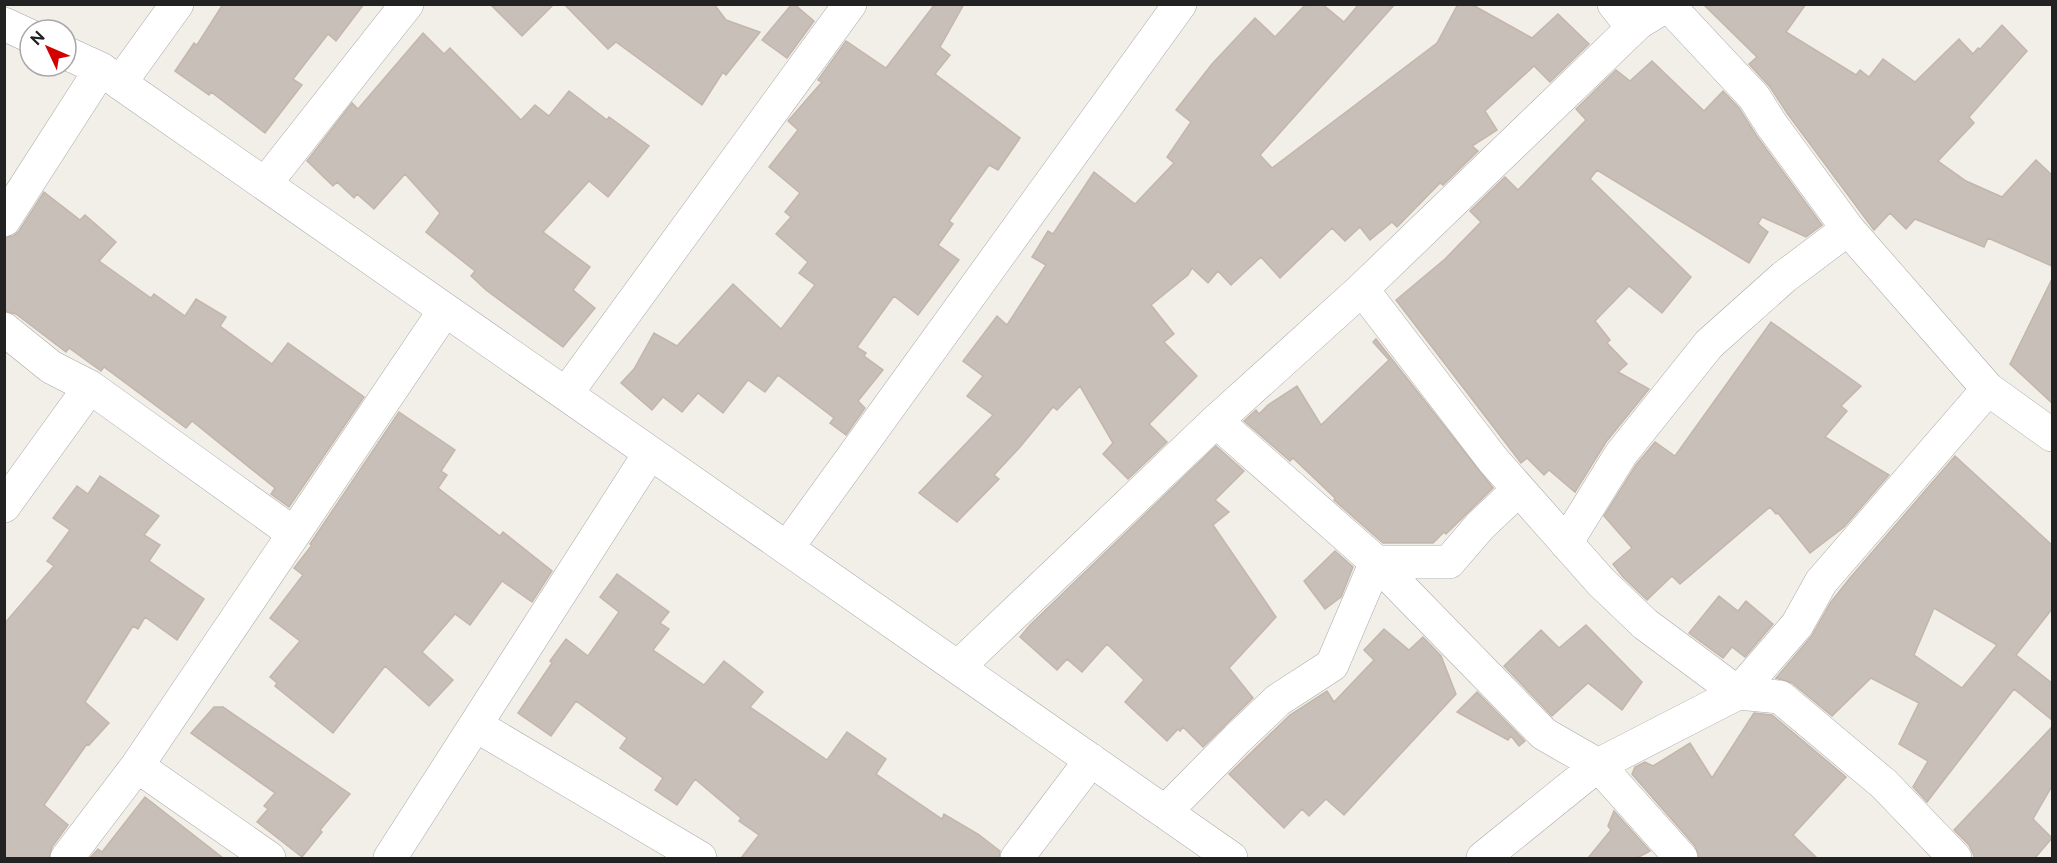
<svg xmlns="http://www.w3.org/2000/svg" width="2057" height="863" font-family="Raleway,sans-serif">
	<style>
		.building { fill: #c7bfb8; stroke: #c4b6ab; stroke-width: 1.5; fill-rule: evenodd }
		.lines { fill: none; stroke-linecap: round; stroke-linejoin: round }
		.minor-casing { stroke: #a9a9a9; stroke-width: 34 }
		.minor { stroke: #fff; stroke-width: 33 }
	</style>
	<rect width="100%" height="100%" fill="#f2efe9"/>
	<path class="building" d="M223,4H364L336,41L328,34L293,79L302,85L265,133L211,92L209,95L175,71L194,43L197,45Z
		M490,4H554L522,36Z
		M564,4H714L726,20L760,32L726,75L723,72L702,105L616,42L608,49Z
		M792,4H794L814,21L787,58L762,40Z
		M935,4H964L940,47L950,55L935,74L1020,138L998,170L989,165L949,221L953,224L938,245L959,260L918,315L894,296L857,347L866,353L864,356L883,370L858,401L865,408L846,435L830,423L834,418L778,375L765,392L748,380L723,413L698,393L682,412L663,397L652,410L621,383L634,369L654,333L677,346L733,284L781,329L815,285L799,273L808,262L776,234L791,217L785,212L800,193L769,167L798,130L788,121L822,82L818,80L846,41L886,68Z
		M1306,4H1322L1344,22L1359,4H1395L1260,155L1272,168L1437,43L1458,4H1471L1532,38L1558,14L1589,44L1550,82L1534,66L1485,111L1497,130L1472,146L1478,151L1443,185L1440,183L1397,227L1392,222L1370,240L1360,227L1345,241L1332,228L1280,278L1261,257L1231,285L1218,271L1208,283L1192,268L1188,275L1151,305L1174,334L1164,342L1197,376L1149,424L1167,442L1128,479L1103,454L1113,443L1080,386L1057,410L1053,407L1020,447L994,475L999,479L957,522L919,493L993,415L967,396L983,376L963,361L997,316L1007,325L1046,265L1032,257L1048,231L1053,234L1094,172L1135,204L1174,163L1167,157L1191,122L1176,110L1212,64L1255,18L1275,37Z
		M1703,4H1806L1786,32L1856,75L1860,70L1869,77L1883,59L1915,82L1959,39L1973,54L1978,48L1980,49L2002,25L2027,51L1969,117L1974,123L1938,161L1966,181L2002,197L2036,160L2052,175V266L1988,238L1984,247L1915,219L1906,229L1890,213L1874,230L1787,113L1770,87L1749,64L1757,57Z
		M423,33L444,54L450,48L521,120L535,105L549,116L569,91L607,120L609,117L649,146L608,197L589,181L543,232L590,267L573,290L595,308L563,347L486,290L471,276L475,271L426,232L440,213L405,174L374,209L357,194L354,198L337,182L333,186L307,161L352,103L358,109Z
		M1652,61L1704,111L1723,91L1739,108L1756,135L1822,225L1806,237L1762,217L1758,224L1768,232L1749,263L1597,170L1590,179L1691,277L1662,313L1629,286L1595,321L1610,340L1607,343L1627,364L1618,372L1649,389L1606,442L1575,492L1549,470L1544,475L1527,458L1521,463L1396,300L1445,259L1481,222L1470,211L1505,177L1518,190L1586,120L1576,109L1616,70L1630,81Z
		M44,192L80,220L85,215L116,242L99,261L151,298L154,294L185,316L196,299L226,317L220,326L272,364L288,343L364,397L289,507L271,494L275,488L192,421L186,428L104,367L101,371L69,348L66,352L16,314L4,311V238L13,236L19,231Z
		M2052,279V403L2010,364Z
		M1771,322L1861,386L1841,406L1847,411L1825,437L1889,475L1844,527L1810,553L1778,513L1776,514L1770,507L1680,584L1672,576L1647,600L1623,577L1613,564L1632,548L1604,516L1636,465L1655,442L1675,456Z
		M1376,339L1493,488L1446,534L1444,532L1433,543H1383L1334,500L1335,498L1293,458L1290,461L1244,421L1256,410L1259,414L1268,405L1297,386L1321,425L1389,360L1373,342Z
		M399,412L455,450L441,471L447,475L438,488L500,536L503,532L552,571L532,602L502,581L470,625L455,614L422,652L453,680L429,706L385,666L333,733L275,686L277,683L270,677L300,641L270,618L303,575L294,568L312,545L310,544Z
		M1216,446L1244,471L1215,500L1229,512L1213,525L1276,617L1229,668L1253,698L1203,747L1183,727L1180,731L1178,729L1167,741L1125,702L1144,680L1107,644L1082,672L1067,659L1057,670L1020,637L1030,625Z
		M1955,456L2052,545V609L2016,655L2052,683V720L2014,689L1927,802L1913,787L1928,761L1899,744L1919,703L1871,678L1832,716L1792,683L1776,678L1811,637L1831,602L1850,578ZM1934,608L1997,645L1962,688L1914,655Z
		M100,476L159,516L144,535L160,545L149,561L204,599L177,640L145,617L138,629L133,626L85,702L109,723L89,745L87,744L44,805L68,825L52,847L49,858H4V624L54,566L47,561L70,530L53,518L77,486L88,494Z
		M1335,551L1353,567L1341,597L1325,609L1304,581Z
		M617,574L669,612L660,623L669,629L653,650L704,685L724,661L763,692L750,707L827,760L847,732L886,759L876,774L942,819L944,814L978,834L1000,851L999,858H741L759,835L739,821L741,818L695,779L677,805L655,790L663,778L620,748L627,738L576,701L551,736L518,713L552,663L550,661L566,639L588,656L619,612L600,597Z
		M1719,596L1738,611L1746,601L1773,624L1745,657L1732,647L1723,658L1689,633Z
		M1586,625L1642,682L1622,710L1588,683L1552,716L1504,666L1541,630L1559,648Z
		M1384,629L1409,650L1423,637L1441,656L1456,694L1344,815L1326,799L1309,816L1302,809L1284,828L1229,774L1290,715L1327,691L1334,702L1374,660L1364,650Z
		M1477,692L1525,741L1519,746L1511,736L1508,740L1457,712Z
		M214,707H223L350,794L320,830L322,832L302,857L257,822L268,809L264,806L275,793L191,733Z
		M1754,713L1772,715L1846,777L1793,835L1817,858H1699L1695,846L1632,774L1635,767L1645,762L1653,766L1690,743L1712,778Z
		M2052,727V786L2033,819L2052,838L2035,858H1975L1969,845L1954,830Z
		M145,797L223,858H90L98,849L102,852Z
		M1614,811L1650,851L1637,858H1588L1611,830L1608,826Z"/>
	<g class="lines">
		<defs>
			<path id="minor" d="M1614,4L1633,28
				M1668,5L1754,97L1771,124L1848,229L1988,389L2052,435
				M4,24L30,36
				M66,53L101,69L120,83L1231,858
				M120,83L177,4
				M265,184L407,4
				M4,220L101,69
				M1362,289L1493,460L1601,582L1645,624L1738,693L1780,697L1884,784L1955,858
				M4,329L51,367L90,387L293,533
				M566,394L850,4
				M1216,421L1376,562L1544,734L1598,765L1681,858
				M4,506L90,387
				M1566,543L1621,454L1709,344L1784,277L1848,229
				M787,548L1180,4
				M958,667L1216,421L1362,289L1638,23L1669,4
				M477,726L700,858
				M137,766L269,858
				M1165,812L1237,739L1278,700L1332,665L1376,562H1449L1480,526L1518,490
				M67,858L137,766L445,310
				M390,858L650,453
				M1017,858L1091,760
				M1483,858L1598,765L1738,693L1797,625L1821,582L1988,389"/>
		</defs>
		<use href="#minor" class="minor-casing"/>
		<use href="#minor" class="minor"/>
	</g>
	<rect width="2057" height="863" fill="none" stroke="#222222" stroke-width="12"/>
	<g transform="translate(48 48) rotate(314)"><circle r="28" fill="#ffffff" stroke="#a7a7a7" stroke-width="1.5"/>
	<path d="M0-4.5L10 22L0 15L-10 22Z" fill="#d40000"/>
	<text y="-9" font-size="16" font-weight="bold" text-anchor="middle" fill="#222222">N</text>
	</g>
</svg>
